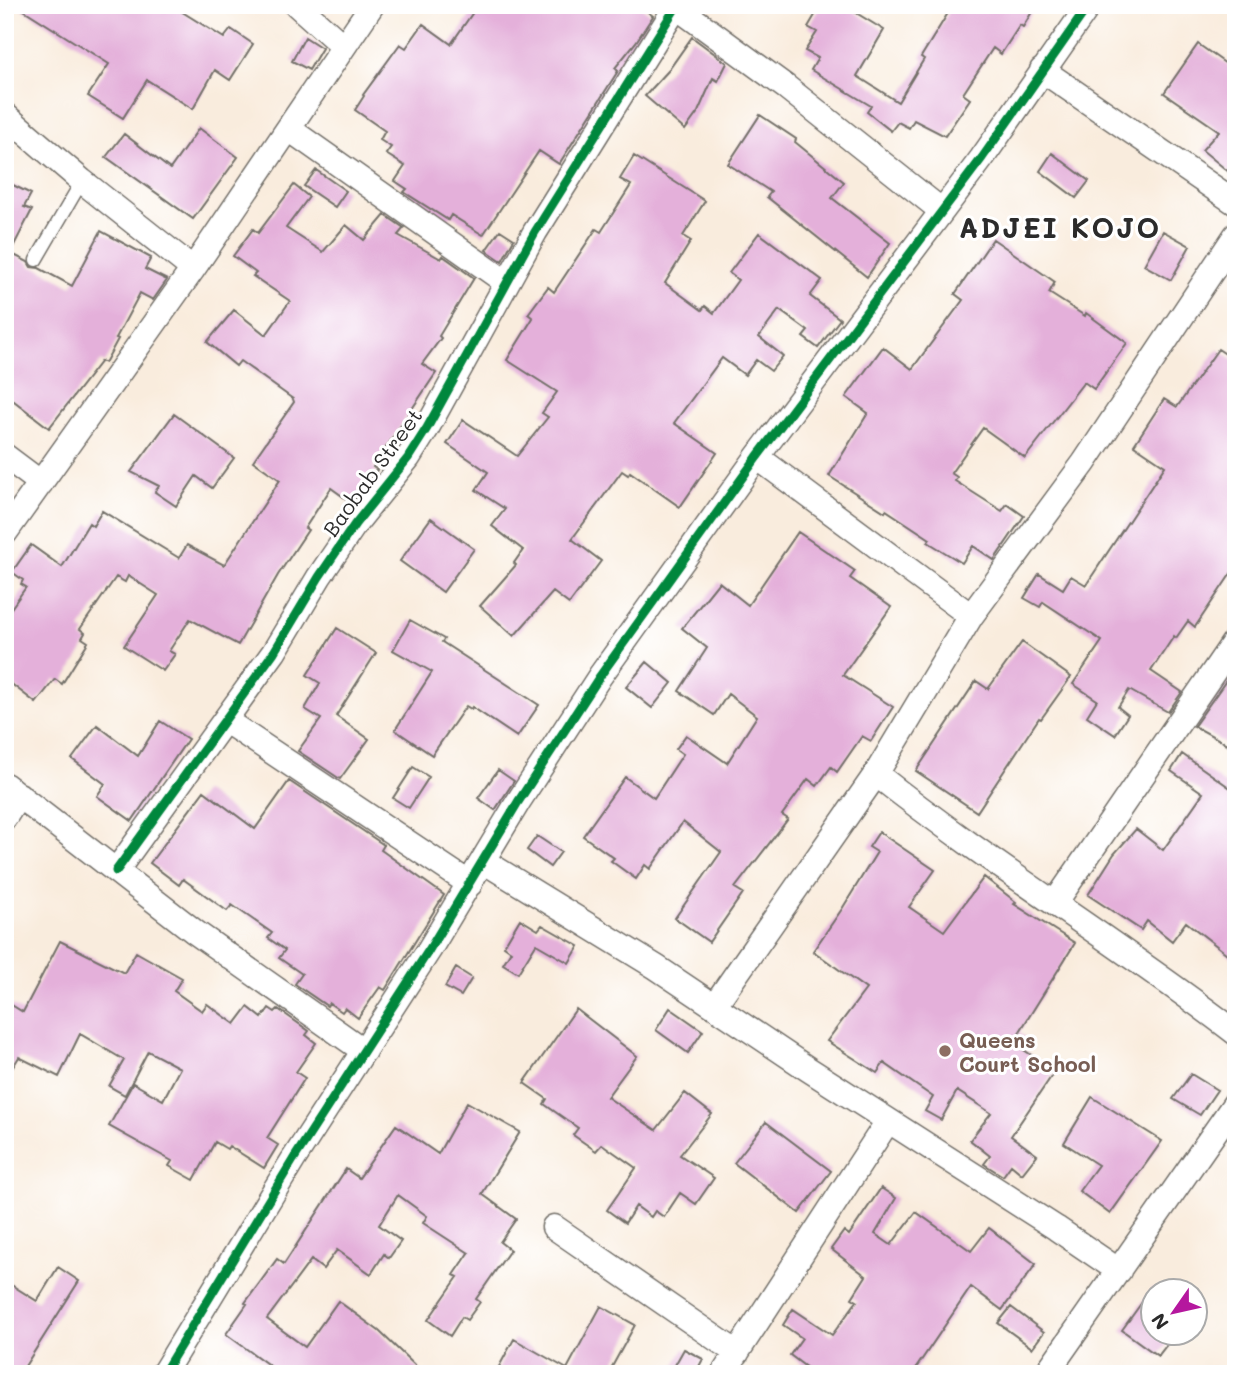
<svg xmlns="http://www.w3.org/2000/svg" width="1241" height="1379" font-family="Mali,sans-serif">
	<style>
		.building { fill: #e4b0da }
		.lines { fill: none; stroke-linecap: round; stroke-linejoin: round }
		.service-casing { stroke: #736f69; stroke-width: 15 }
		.minor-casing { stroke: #736f69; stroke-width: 27 }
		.service { stroke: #fff; stroke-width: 12 }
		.minor { stroke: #fff; stroke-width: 24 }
		.cycleway-casing { stroke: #fff; stroke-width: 13 }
		.cycleway { stroke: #00873e; stroke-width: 9 }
		.education-dot { fill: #8d6e63; stroke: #fff; stroke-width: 2.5 }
		.labels { text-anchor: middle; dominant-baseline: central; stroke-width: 6; stroke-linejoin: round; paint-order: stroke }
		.street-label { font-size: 21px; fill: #2b2b2b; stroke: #fff }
		.education-label { font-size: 21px; font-weight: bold; fill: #785e54; stroke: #fff; text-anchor: start }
		.district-label { font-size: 28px; font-weight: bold; letter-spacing: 2px; fill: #2b2b2b; stroke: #fff }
	</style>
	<rect width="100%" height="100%" fill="#fff"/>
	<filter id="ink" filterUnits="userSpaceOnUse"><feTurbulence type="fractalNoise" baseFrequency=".0143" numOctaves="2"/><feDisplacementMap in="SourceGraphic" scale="14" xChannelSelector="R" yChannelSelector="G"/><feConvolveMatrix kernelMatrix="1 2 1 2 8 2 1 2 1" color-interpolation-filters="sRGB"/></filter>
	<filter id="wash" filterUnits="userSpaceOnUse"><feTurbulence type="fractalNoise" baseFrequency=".00686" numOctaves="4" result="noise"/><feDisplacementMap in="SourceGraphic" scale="28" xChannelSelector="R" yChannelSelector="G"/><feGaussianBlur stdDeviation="1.57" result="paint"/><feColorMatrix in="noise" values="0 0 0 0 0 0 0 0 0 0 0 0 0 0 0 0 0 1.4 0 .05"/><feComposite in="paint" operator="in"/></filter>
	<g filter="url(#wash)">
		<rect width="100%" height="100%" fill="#f9ecdd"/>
		<g id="blocks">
			<path class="building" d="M16,5H171L224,38L231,29L253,44L230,80L215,70L193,109L147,80L123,118L88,96L109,64Z
				M478,5H639L653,16L636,42L615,68L618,71L559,164L539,151L483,235L451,215L448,220L404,192L407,189L395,181L405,166L386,154L391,147L380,140L385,131L355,110L364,96L363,95L400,44L406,48L423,24L451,44Z
				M821,5H843L884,30L857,76L898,102L924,59L921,57L953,5H1036L1023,27L1020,25L1001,54L993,48L963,94L970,99L945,136L914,120L909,128L898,122L891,131L867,112L871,106L811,70L818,58L805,51L817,32L808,27Z
				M305,37L322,48L309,70L292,61Z
				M692,37L727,63L718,81L713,78L698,112L685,130L645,96L668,71Z
				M1198,44L1236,71V178L1202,150L1219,131L1164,93Z
				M760,115L796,139L795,142L844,182L832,198L890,243L867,277L767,197L771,192L728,164Z
				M199,128L238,157L193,219L106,157L124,134L170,169Z
				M1052,153L1089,181L1076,198L1040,171Z
				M634,156L705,201L683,236L691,241L665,283L702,310L705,306L714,313L738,280L729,273L759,233L822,280L810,296L840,319L818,348L803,337L808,331L779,310L759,337L783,356L771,371L756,360L745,375L722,358L674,423L717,453L680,507L630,472L628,475L622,471L572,539L601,561L569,604L553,592L514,636L480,606L516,565L514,563L523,550L492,526L505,509L476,490L488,472L447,444L463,420L517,456L548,417L542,413L557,392L507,360L533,318L528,314L548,287L554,292L596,229L601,232L631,185L620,179Z
				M316,170L346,191L335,207L304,186Z
				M5,181L31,194L24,207L32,210L10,253L28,262L31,267L39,268L72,286L101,231L151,258L145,269L167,280L153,300L140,293L116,338L118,339L105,363L101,361L49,428L5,394Z
				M294,185L309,197L286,228L323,252L346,225L364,240L385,215L404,228L398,235L441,259L443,256L474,278L439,336L441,338L422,364L436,373L373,467L377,470L352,503L331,488L305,528L308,530L278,575L238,645L190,619L169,651L175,654L163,671L124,646L158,595L128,576L125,582L116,577L80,629L85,633L82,638L88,642L62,684L55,679L36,703L5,679V617L26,587L21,584L23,580L12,572L31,545L62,567L89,523L93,526L102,511L179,558L187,545L224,565L280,480L253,461L294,402L293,399L240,361L236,366L207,342L234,310L266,335L290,301L253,276L256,273L233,256L253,229L258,233Z
				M500,230L514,239L502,261L486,250Z
				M1163,231L1190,246L1171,280L1144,265Z
				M993,239L1055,282L1049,293L1085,316L1086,313L1127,343L1094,389L1084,382L1025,458L983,428L951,473L957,477L955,481L1002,511L1007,504L1024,516L994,560L973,546L962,563L928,542L930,539L886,510L885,512L829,476L868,413L846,397L883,347L912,369L963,300L955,294Z
				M1218,349L1236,361V566L1195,627L1188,621L1176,638L1174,636L1151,671L1182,692L1168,712L1129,690L1118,707L1128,715L1115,735L1087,716L1097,700L1073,684L1102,641L1043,602L1040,607L1024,598L1039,574L1063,589L1071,576L1086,585L1165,466L1134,445L1164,399L1177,407Z
				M174,414L234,458L212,488L196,476L176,506L155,492L159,486L131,472Z
				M431,518L474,549L443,592L400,561Z
				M798,532L855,571L850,578L891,607L843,675L893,707L871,741L862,736L837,772L831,767L817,786L808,779L782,815L788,819L735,888L743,893L709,942L675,918L721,852L683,822L650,869L645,865L636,879L611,861L614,858L583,836L625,777L654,798L683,754L676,749L686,735L727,763L757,716L728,694L714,715L679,691L707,648L682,628L719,582L748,605Z
				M410,620L444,639L442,642L539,705L517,737L472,707L471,709L466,706L432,755L395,730L432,672L393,650Z
				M337,628L376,653L336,716L369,739L340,779L298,751L321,719L305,709L320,683L307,675Z
				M1022,642L1071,677L1041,719L1039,718L977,812L916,771L976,681L988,689Z
				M647,662L672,683L652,708L626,687Z
				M1230,675L1236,679V749L1194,726Z
				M160,721L188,739L132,821L97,796L105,784L72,759L97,725L138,756Z
				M1182,754L1236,792V961L1186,922L1172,941L1147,921L1141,930L1088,895L1114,854L1136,829L1163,850L1203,793L1171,771Z
				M413,767L429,777L409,808L393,798Z
				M498,770L514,781L495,810L478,798Z
				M289,781L384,845L381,850L444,895L385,990L380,987L358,1018L345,1008L342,1012L329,1003L327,1006L295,984L302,974L279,958L285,950L268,938L272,933L232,905L227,911L183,879L179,885L150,863L204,791L255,829Z
				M879,832L935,870L909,907L944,931L984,877L1016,902L1014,904L1075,943L1019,1033L1028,1039L1021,1048L1055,1071L1011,1136L1037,1155L1022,1174L1011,1165L1003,1176L984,1164L990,1156L970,1140L991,1113L957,1091L941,1120L925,1111L933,1097L884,1063L877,1073L827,1041L866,989L813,951L842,909L877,852L869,847Z
				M537,836L561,852L550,867L527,850Z
				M520,919L538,930L542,925L579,946L569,963L536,944L518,973L503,964L511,951L504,946Z
				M60,941L124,973L136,952L182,978L174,991L202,1011L207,1004L235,1024L248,1007L262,1018L269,1008L275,1012L278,1009L309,1031L306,1035L316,1043L296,1072L305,1078L267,1138L278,1145L264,1168L229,1146L227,1149L215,1142L194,1180L169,1166L172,1161L109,1126L133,1083L163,1100L180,1068L148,1051L125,1095L109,1086L124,1060L80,1034L59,1077L19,1057L5,1080V1001L23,1012Z
				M456,968L472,978L461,996L445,987Z
				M670,1008L703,1031L688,1053L656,1030Z
				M576,1009L637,1056L607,1097L656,1130L685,1093L712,1114L680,1155L714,1178L696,1204L680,1193L664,1217L655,1211L651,1217L636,1206L625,1223L607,1210L636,1168L602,1144L596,1151L573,1135L578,1128L544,1104L547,1099L524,1083Z
				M1191,1074L1217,1090L1200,1115L1173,1099Z
				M1092,1097L1162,1141L1110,1214L1079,1191L1098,1165L1064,1143Z
				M467,1102L520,1132L482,1194L516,1219L500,1242L510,1250L476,1299L480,1302L467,1320L462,1317L450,1336L428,1320L458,1277L454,1275L469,1253L423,1223L427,1216L398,1195L379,1225L401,1241L389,1258L384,1254L371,1274L337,1250L323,1269L311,1260L267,1319L305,1347L338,1301L379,1331L424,1374H281L226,1334L247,1304L245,1303L277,1259L284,1264L346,1169L359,1178L396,1125L438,1154Z
				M766,1122L831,1171L799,1213L734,1163Z
				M881,1188L896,1198L875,1234L891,1245L916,1212L971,1251L989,1228L1036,1264L1002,1310L971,1287L912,1374H815L790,1355L802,1338L783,1325L793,1309L832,1335L857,1301L852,1298L866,1276L831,1249L844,1231L849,1235Z
				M58,1267L79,1281L20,1374H5V1281L37,1301Z
				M1153,1287V1334H1175L1158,1356L1122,1330Z
				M601,1306L635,1325L608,1374H495L514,1339L567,1369Z
				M1011,1307L1044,1332L1032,1348L998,1323Z
				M684,1349L703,1359L695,1374H670Z"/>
		</g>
	</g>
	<g filter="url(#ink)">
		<use href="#blocks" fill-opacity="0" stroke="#736f69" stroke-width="2"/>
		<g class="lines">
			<defs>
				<path id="service" d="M36,260L82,181"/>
				<path id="minor" d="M297,5L343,46
					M674,5L786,87L942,211
					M1042,70L1236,203
					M5,115L82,181L193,269
					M289,129L507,283
					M5,456L41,483
					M757,457L971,616
					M5,533L193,269L372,5
					M226,721L470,884
					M876,774C992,866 1119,943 1236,1033
					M5,785L195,932L364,1051
					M5,817L19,795
					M483,861L656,967L808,1069L1056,1228L1119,1271
					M116,871L274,652L319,577L355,524L408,458L427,428L535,232L676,7
					M1055,903L1236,639
					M714,1006L876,774L971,616L1084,463L1236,235
					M554,1227L737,1353
					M163,1374L293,1160L429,950L518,802L600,676L757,457L982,158L1089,5
					M723,1374L888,1121
					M1046,1374L1236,1102"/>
			</defs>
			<use href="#service" class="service-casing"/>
			<use href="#minor" class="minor-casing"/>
			<use href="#service" class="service"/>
			<use href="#minor" class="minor"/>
			<defs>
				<path id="cycleway" d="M116,871L274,652L319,577L355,524L408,458L427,428L535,232L676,7
					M163,1374L293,1160L429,950L518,802L600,676L757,457L982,158L1089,5"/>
			</defs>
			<use href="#cycleway" class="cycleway-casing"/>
			<use href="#cycleway" class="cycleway"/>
		</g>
	</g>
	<circle class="education-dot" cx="945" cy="1051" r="7"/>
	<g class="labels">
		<g class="street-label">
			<text transform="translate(372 472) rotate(-54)">Baobab Street</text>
		</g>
		<g class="education-label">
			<text x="959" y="1039">Queens<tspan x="959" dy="24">Court School</tspan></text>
		</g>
		<g class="district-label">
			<text x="1060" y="227">ADJEI KOJO</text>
		</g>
	</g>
	<rect width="1241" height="1379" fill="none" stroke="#fff" stroke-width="28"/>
	<g transform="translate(1174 1312) rotate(236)"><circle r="33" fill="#ffffff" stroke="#aaaaaa" stroke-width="2"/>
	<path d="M0-5L12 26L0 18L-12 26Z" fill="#b5179e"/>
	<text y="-10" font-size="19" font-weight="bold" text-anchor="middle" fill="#2b2b2b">N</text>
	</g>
</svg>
